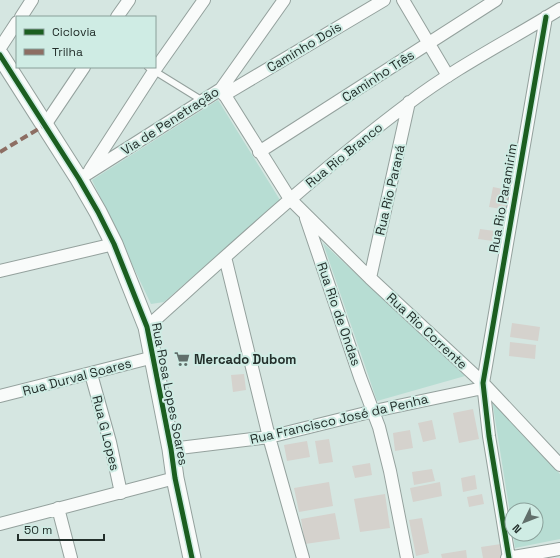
<svg xmlns="http://www.w3.org/2000/svg" width="560" height="558" font-family="'Space Grotesk',sans-serif">
	<style>
		.green { fill: #b7ddd3 }
		.building { fill: #d5d2cd }
		.lines { fill: none; stroke-linecap: round; stroke-linejoin: round }
		.lane-casing { stroke: #94a19d; stroke-width: 8 }
		.street-casing { stroke: #94a19d; stroke-width: 14 }
		.secondary-casing { stroke: #94a19d; stroke-width: 19 }
		.lane { stroke: #f9fbfa; stroke-width: 6 }
		.street { stroke: #f9fbfa; stroke-width: 12 }
		.secondary { stroke: #f9fbfa; stroke-width: 17 }
		.quiet { stroke: #8d6e63; stroke-width: 4; stroke-dasharray: 8 4; stroke-linecap: butt }
		.cycleway-casing { stroke: #cfece4; stroke-width: 8 }
		.cycleway { stroke: #1b5e20; stroke-width: 5 }
		.labels { text-anchor: middle; dominant-baseline: central; stroke-width: 4; stroke-linejoin: round; paint-order: stroke }
		.street-label { font-size: 13px; fill: #232f2b; stroke: #cfece4 }
		.poi-label { font-size: 13px; font-weight: bold; fill: #232f2b; stroke: #cfece4; text-anchor: start }
	</style>
	<rect width="100%" height="100%" fill="#d5e6e1"/>
	<path class="green" d="M218,100L280,200L164,302L151,304L92,180Z
		M323,243L465,376L377,401Z
		M492,400L560,474V539L515,548L513,534H536V510H512V526Z"/>
	<path class="building" d="M493,187L512,191L508,210L489,207Z
		M480,229L502,232L500,242L478,239Z
		M512,323L540,327L538,341L510,337Z
		M510,342L536,345L535,359L509,356Z
		M244,374L246,390L233,392L231,375Z
		M473,409L479,439L459,443L453,413Z
		M432,420L436,439L423,442L418,423Z
		M410,430L413,448L395,451L393,433Z
		M329,439L333,462L319,464L315,441Z
		M307,441L310,457L287,461L284,445Z
		M370,463L372,475L355,478L352,466Z
		M432,469L435,481L414,485L412,472Z
		M475,475L477,489L463,492L461,478Z
		M329,482L333,506L299,512L294,488Z
		M440,482L442,496L413,502L410,488Z
		M385,494L390,528L360,532L354,499Z
		M482,494L484,504L469,507L467,497Z
		M335,513L340,539L305,544L301,519Z
		M422,518L429,553L416,556L409,520Z
		M501,544L503,558H483L481,547Z
		M466,550L467,558H442L441,554Z"/>
	<g class="lines">
		<defs>
			<path id="lane" d="M148,67L203,101"/>
			<path id="street" d="M403,0L448,76
				M21,17L32,0
				M117,17L129,0
				M0,48L17,22
				M221,89L290,199L370,278L483,383L560,465
				M224,95L384,0
				M45,125L84,67
				M259,152L496,0
				M90,170L154,71L204,0
				M79,179L221,89L284,0
				M306,218L360,377L379,427L390,471L407,558
				M225,257L269,437L303,558
				M0,271L114,244
				M370,278L409,102
				M147,327C233,250 317,172 409,103C456,67 510,40 560,9
				M91,374L110,442L121,493
				M0,396L154,357
				M171,449L269,437L374,411L483,388
				M58,508L71,558
				M0,524L175,478
				M507,558L560,549
				M509,558L489,436L483,383L546,17"/>
			<path id="secondary" d="M0,55L79,179L98,212L114,244L147,327L171,449L175,478L192,558"/>
		</defs>
		<use href="#lane" class="lane-casing"/>
		<use href="#street" class="street-casing"/>
		<use href="#secondary" class="secondary-casing"/>
		<use href="#lane" class="lane"/>
		<use href="#street" class="street"/>
		<use href="#secondary" class="secondary"/>
		<path class="quiet" d="M0,152L45,125"/>
		<defs>
			<path id="cycleway" d="M0,55L79,179L98,212L114,244L147,327L171,449L175,478L192,558
				M509,558L489,436L483,383L546,17"/>
		</defs>
		<use href="#cycleway" class="cycleway-casing"/>
		<use href="#cycleway" class="cycleway"/>
	</g>
	<defs>
		<symbol id="supermarket-bare" viewBox="-9 -9 18 18"><path d="M-6-5.5h2.5l.6 2H6L4.5 2H-2.5L-4.4-4H-6ZM-1.5 3.2a1.3 1.3 0 1 0 .1 0ZM3 3.2a1.3 1.3 0 1 0 .1 0Z" fill="#616f6b" stroke="#cfece4" stroke-width="2.5" paint-order="stroke"/></symbol>
	</defs>
	<g fill-rule="evenodd">
		<use href="#supermarket-bare" x="171" y="348" width="22" height="22"/>
	</g>
	<g class="labels">
		<g class="street-label">
			<text transform="translate(304 47) rotate(-31)">Caminho Dois</text>
			<text transform="translate(378 76) rotate(-33)">Caminho Três</text>
			<text transform="translate(170 121) rotate(-33)">Via de Penetração</text>
			<text transform="translate(344 155) rotate(-39)">Rua Rio Branco</text>
			<text transform="translate(390 190) rotate(-77)">Rua Rio Paraná</text>
			<text transform="translate(503 198) rotate(-80)">Rua Rio Paramirim</text>
			<text transform="translate(339 314) rotate(71)">Rua Rio de Ondas</text>
			<text transform="translate(427 331) rotate(43)">Rua Rio Corrente</text>
			<text transform="translate(77 377) rotate(-15)">Rua Durval Soares</text>
			<text transform="translate(170 394) rotate(79)">Rua Rosa Lopes Soares</text>
			<text transform="translate(339 419) rotate(-13)">Rua Francisco José da Penha</text>
			<text transform="translate(106 433) rotate(76)">Rua G Lopes</text>
		</g>
		<g class="poi-label">
			<text x="194" y="359">Mercado Dubom</text>
		</g>
	</g>
	<rect x="16" y="16" width="140" height="52" fill="#cfece4" stroke="#8aa09a"/>
	<rect x="24" y="29" width="20" height="6" fill="#1b5e20" stroke="#8aa09a"/>
	<text x="52" y="36" font-size="12" fill="#232f2b">Ciclovia</text>
	<rect x="24" y="49" width="20" height="6" fill="#8d6e63" stroke="#8aa09a"/>
	<text x="52" y="56" font-size="12" fill="#232f2b">Trilha</text>
	<g transform="translate(524 522) rotate(227)"><circle r="19" fill="#cfece4" stroke="#8aa09a"/>
	<path d="M0-3L7 15L0 10L-7 15Z" fill="#616f6b"/>
	<text y="-6" font-size="11" font-weight="bold" text-anchor="middle" fill="#232f2b">N</text>
	</g>
	<path d="M18 534v6h86v-6" fill="none" stroke="#232f2b" stroke-width="2"/>
	<text x="24" y="534" font-size="12" fill="#232f2b" stroke="#cfece4" stroke-width="3" paint-order="stroke">50 m</text>
</svg>
